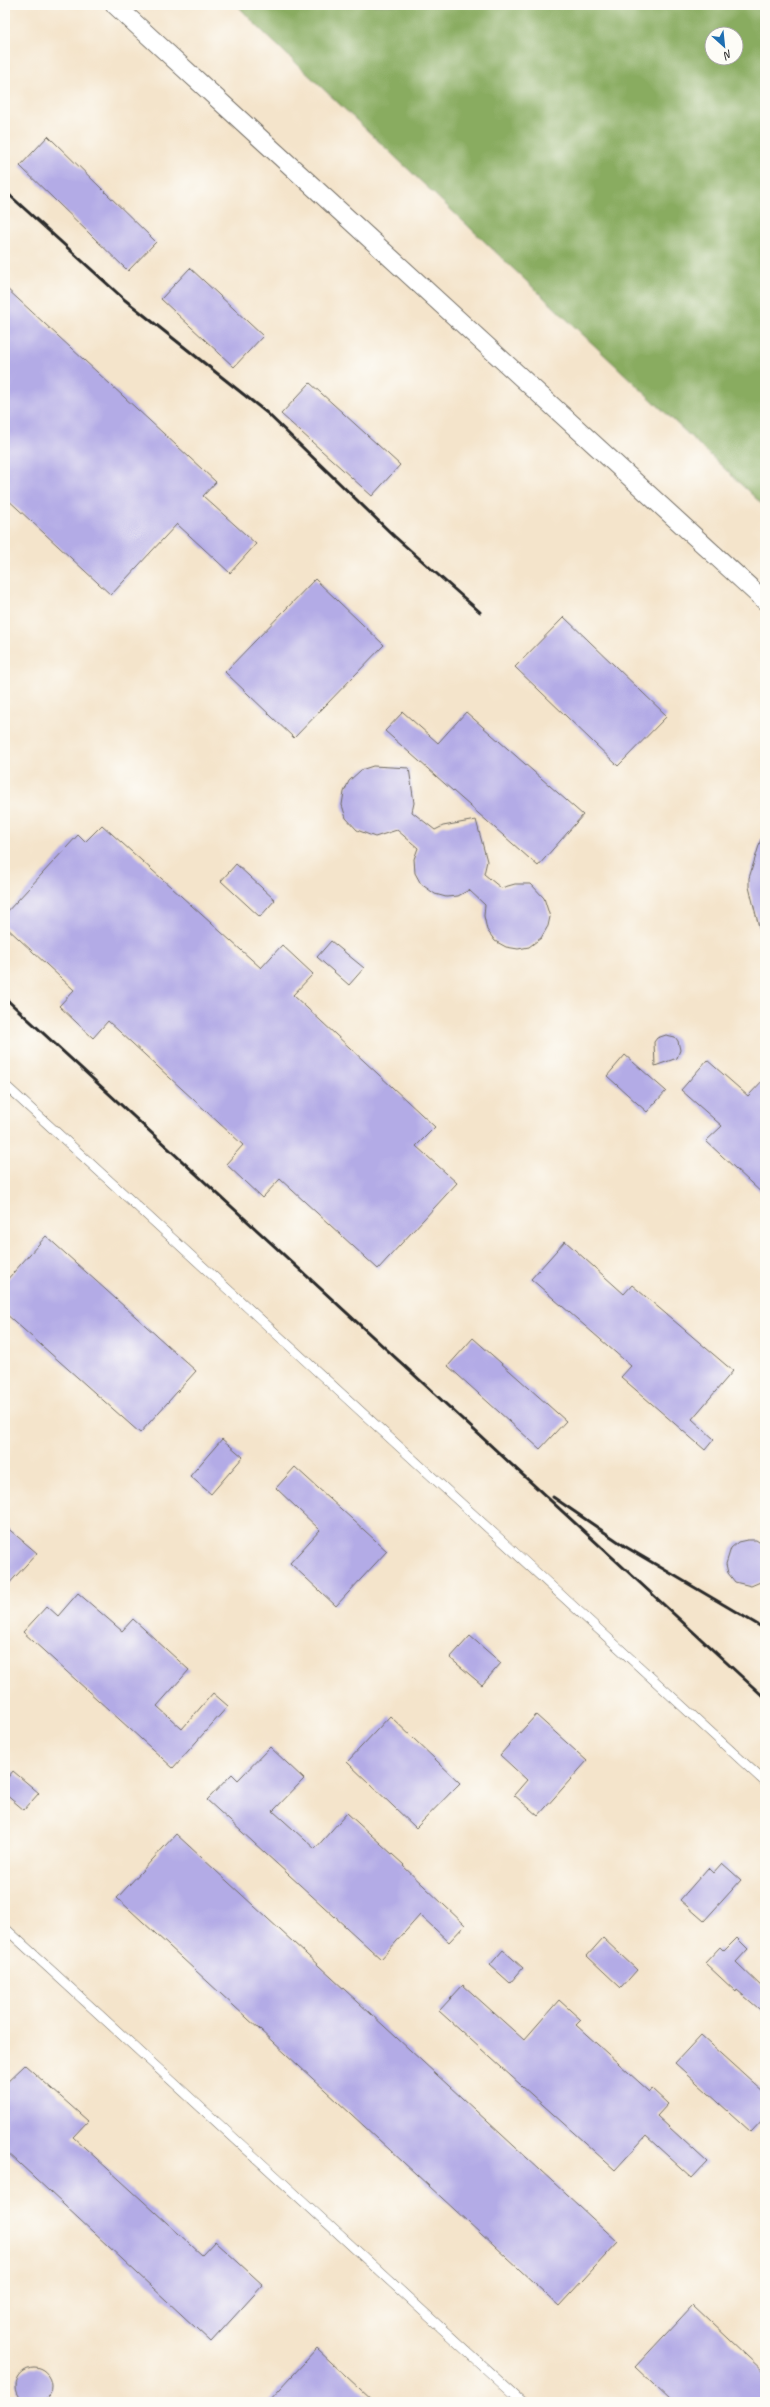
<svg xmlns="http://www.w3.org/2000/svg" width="770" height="2407" font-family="Caveat,sans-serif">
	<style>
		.forest { fill: #89ac60; stroke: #5a6c46; fill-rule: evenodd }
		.building { fill: #b3abe6 }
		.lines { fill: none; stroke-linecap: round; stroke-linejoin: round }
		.lane-casing { stroke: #716c63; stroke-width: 10 }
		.street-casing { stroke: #716c63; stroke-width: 20 }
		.lane { stroke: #fff; stroke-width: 9 }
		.street { stroke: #fff; stroke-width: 18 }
		.rail { stroke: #2b2b2b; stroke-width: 3 }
	</style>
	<rect width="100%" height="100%" fill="#fdfcf7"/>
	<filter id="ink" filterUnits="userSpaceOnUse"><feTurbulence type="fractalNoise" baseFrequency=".025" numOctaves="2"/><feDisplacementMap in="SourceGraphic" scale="8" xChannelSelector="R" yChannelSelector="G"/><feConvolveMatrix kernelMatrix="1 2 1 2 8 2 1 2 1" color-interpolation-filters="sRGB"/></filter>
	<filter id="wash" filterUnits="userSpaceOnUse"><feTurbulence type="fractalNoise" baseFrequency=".012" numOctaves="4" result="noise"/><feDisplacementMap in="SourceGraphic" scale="16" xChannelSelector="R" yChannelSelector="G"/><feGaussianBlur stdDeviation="0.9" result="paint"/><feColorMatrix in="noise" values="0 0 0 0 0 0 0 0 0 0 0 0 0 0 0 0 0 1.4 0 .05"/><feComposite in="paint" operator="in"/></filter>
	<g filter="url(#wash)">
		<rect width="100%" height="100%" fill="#f4e4cb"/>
		<path class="forest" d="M237,5H765V507L259,28ZM712,34H736V58H712Z"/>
		<g id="blocks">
			<path class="building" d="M48,136L156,242L128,271L20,166Z
				M190,268L263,336L234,367L161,299Z
				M5,287L216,482L203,496L256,544L230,573L177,524L111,595L5,497Z
				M310,383L400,465L372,496L281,414Z
				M315,579L384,645L294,738L225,672Z
				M564,617L667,716L618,766L515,667Z
				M403,712L438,743L466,712L583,815L538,866L385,731Z
				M373,766L409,768L414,803L412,812L435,830L443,826L476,820L487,861L484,874L501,888L515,884H531L544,898L550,917L548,926L541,938L529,947L518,949L506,947L495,941L487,930L484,916L485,905L469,890L458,896L446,897L435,894L421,884L415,873L414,859L418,848L397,830L375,837L357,830L346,818L342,805L344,792L349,781L361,770Z
				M102,825L261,968L282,945L313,974L293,995L435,1127L416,1146L457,1183L378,1269L280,1179L262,1198L226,1164L243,1145L108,1021L93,1038L59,1006L74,990L5,926V914L78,835L85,842Z
				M761,839H765V931H760L749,887V878Z
				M236,864L275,900L260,917L221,881Z
				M331,941L364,968L349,985L317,957Z
				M666,1035L675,1037L678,1041L680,1050L677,1058L655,1066L654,1042L657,1038Z
				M625,1055L666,1091L647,1112L607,1076Z
				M707,1060L748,1096L765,1078V1196L706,1141L722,1126L681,1090Z
				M46,1236L196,1371L140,1433L5,1313V1282Z
				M565,1241L624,1294L632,1285L733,1371L692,1419L714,1439L705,1450L621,1377L631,1366L531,1279Z
				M473,1338L566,1421L540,1449L448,1366Z
				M222,1439L243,1457L211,1494L190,1476Z
				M295,1467L387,1551L336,1606L290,1563L320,1530L276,1488Z
				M5,1526L37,1553L5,1588Z
				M747,1540H756L765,1546V1580L751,1586L735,1582L728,1573L726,1564L731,1548L738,1542Z
				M78,1593L122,1631L133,1619L189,1670L157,1706L182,1729L213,1693L228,1706L173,1768L23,1632L47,1606L58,1616Z
				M470,1636L501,1663L482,1685L450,1658Z
				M536,1715L587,1761L538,1816L514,1795L527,1780L500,1755Z
				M390,1716L460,1783L416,1828L347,1762Z
				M270,1747L304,1779L273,1811L315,1849L347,1813L404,1865L403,1866L465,1925L449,1942L420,1915L381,1959L207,1800L232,1774L238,1780Z
				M13,1771L39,1793L24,1810L5,1794V1781Z
				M176,1834L618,2242L559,2306L117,1898Z
				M722,1863L741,1880L704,1921L680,1900L708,1868L713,1873Z
				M603,1938L637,1970L621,1988L587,1956Z
				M737,1938L748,1949L736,1962L765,1990V2014L737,1990L736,1992L705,1963L720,1947L724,1951Z
				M503,1950L523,1968L510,1983L490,1965Z
				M463,1985L524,2040L559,2000L581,2020L576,2025L650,2092L652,2089L668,2104L657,2116L707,2162L692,2178L646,2136L615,2170L439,2011Z
				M701,2035L765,2093V2117L751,2132L675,2063Z
				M25,2065L88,2121L73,2137L202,2255L215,2241L263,2285L211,2342L5,2150V2084Z
				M693,2305L765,2373V2402H672L635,2367Z
				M317,2349L374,2402H268Z
				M16 2386a18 18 0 1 1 36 0a18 18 0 1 1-36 0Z"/>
		</g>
	</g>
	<g filter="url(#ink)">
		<use href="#blocks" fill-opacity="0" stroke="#716c63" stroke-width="1"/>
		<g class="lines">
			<defs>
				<path id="lane" d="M5,1085L765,1782
					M5,1928L522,2402"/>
				<path id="street" d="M115,5L765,601"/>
			</defs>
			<use href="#lane" class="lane-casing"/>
			<use href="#street" class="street-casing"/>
			<use href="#lane" class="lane"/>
			<use href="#street" class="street"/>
			<path class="rail" d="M5,191L125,300L267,413L394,536L480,612
				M5,998L765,1698
				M553,1497L626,1547L765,1629"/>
		</g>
	</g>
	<rect width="770" height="2407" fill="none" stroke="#fdfcf7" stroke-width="20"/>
	<g transform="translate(724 46) rotate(153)"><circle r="19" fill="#fdfcf7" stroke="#a9a8a5"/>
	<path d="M0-3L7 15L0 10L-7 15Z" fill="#1f6fb2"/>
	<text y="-6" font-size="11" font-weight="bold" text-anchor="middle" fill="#2b2b2b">N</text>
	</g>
</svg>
